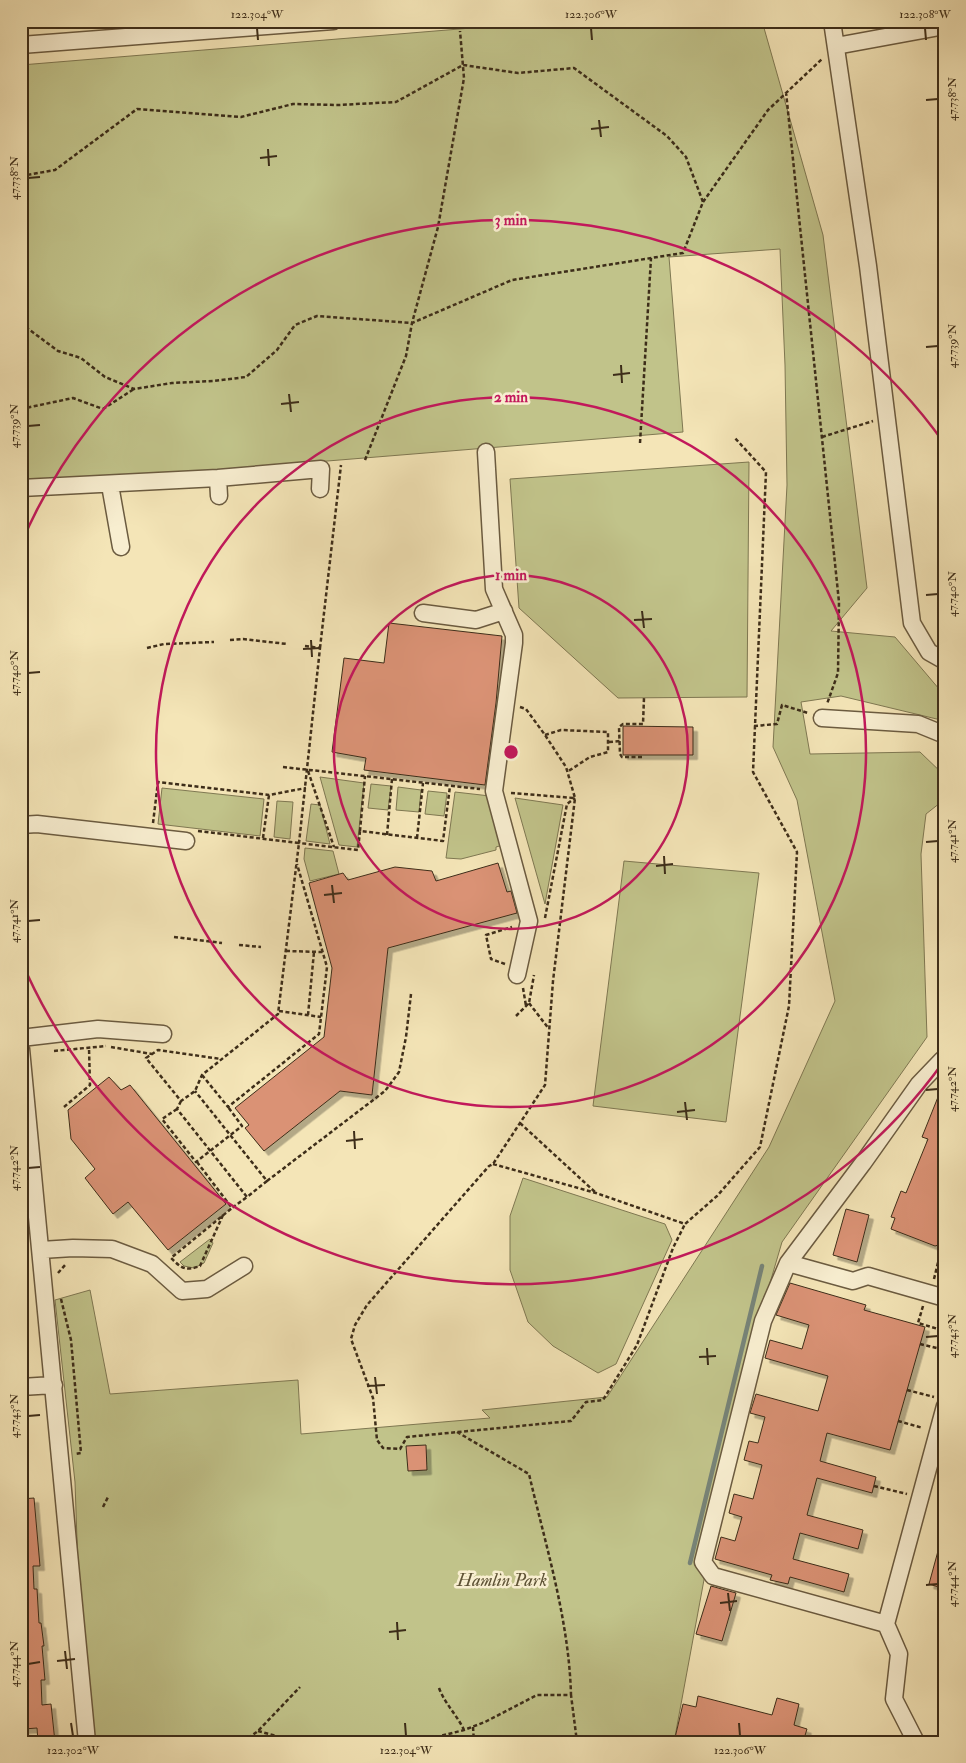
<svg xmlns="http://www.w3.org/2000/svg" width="966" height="1763" font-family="'IM FELL Double Pica',serif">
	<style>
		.green { fill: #c1c38a; stroke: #7f7852 }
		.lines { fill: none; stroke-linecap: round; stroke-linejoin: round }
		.stream { stroke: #778377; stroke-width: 4.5 }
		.building { fill: #da9275; stroke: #3d2d19; filter: url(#shadow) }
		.minor-casing { stroke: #6b5b40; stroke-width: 19 }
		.path { stroke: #3d2d19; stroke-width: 2.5; stroke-dasharray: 4 2.5; stroke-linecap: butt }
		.minor { stroke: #f8eed0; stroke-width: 16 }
		.ticks { fill: none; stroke: #3d2d19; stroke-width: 2 }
		.ring { fill: none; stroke: #c2185b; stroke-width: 2.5 }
		.labels { text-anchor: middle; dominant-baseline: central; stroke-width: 5; stroke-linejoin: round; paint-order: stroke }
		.park-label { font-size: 18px; font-style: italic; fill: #5e5235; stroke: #f8eed0 }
		.centre { fill: #c2185b; stroke: #f8eed0; stroke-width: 2.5 }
		.ring-label { font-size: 15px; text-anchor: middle; font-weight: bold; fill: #c2185b; stroke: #f8eed0; stroke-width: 5; stroke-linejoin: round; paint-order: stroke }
		.neatline { fill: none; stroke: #3d2d19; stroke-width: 2 }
		.ticks-label { font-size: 12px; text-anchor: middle; fill: #3d2d19 }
	</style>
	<defs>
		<filter id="shadow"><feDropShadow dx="4.5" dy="4.5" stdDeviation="0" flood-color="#0004"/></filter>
	</defs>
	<rect width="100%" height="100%" fill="#f4e5b7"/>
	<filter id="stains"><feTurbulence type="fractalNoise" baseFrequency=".004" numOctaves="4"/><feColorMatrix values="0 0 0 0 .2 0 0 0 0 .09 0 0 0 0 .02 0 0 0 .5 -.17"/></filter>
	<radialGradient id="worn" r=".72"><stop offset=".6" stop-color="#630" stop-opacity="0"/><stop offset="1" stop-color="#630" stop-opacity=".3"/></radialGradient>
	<path class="green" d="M557,21H762L823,235L867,588L831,631L895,637L945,696V721L841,696L801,702L810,754L920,752L945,776V799L926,814L921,854L927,1037L782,1242L740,1385L674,1742H87L82,1685L75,1482L55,1300L90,1290L110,1394L298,1380L301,1434L490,1418L482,1410L607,1397L769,1147L835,1001L797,800L773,747L787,485L785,365L780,249L669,257L683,432L21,486V65Z
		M749,462L747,697L618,698L519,608L510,479Z
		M320,777L364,783L357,847L339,845Z
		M371,784L391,786L388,810L368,808Z
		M398,787L421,790L419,812L396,810Z
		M162,788L264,799L260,836L158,824Z
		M428,791L447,793L444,816L425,814Z
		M455,792L490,796L503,845L496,847V850L461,859L446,858Z
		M515,798L563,805L545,904Z
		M277,801L293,802L290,839L274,837Z
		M311,804L320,805L330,844L306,841Z
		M305,848L333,851L339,874L310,881L304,859Z
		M624,861L759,873L726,1122L593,1106Z
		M523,1178L665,1224L672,1240L616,1364L598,1373L553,1346L528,1322L510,1270V1216Z
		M210,1239L213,1243L204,1263L194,1268L184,1266L180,1262Z"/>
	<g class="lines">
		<path class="stream" d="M690,1563L762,1266"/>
	</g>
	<path class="building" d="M389,623L502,636L496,703L485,785L364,770L366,758L332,752L344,658L384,663Z
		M623,726L693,727V755H623Z
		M498,863L507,892L511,891L517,913L388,948L372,1095L340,1091L264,1151L245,1128L249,1125L235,1108L324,1037L332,968L309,883L343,873L348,880L395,867L432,871L436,881Z
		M109,1077L121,1090L130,1085L226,1204L168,1250L128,1202L113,1214L85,1178L95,1169L71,1139L68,1110Z
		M944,1082L945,1243L935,1246L891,1229L895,1218L891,1217L901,1191L906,1193L928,1139L922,1137Z
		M846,1209L869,1215L857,1262L833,1255Z
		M790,1283L866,1305L864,1310L925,1327L890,1450L827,1433L820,1461L876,1477L872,1493L817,1478L807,1515L863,1530L858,1549L800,1533L793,1559L849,1574L844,1592L790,1577L788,1584L770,1580L772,1575L715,1559L721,1537L735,1541L742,1517L729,1513L734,1494L753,1499L762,1465L744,1460L749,1441L758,1443L765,1417L750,1413L756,1394L818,1411L828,1376L765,1358L770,1340L802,1349L809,1325L776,1315Z
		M426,1445L427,1470L408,1471L406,1446Z
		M34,1498L40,1566H33L34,1589H37L39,1623H41L44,1646H42L45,1680H41L42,1705L51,1704L55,1742H38L37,1728L24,1729L21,1705V1682L25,1681L23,1654H21V1499Z
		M941,1540H945V1589L929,1584Z
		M711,1586L736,1593L722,1641L696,1634Z
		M698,1696L772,1715L777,1698L799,1704L794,1725L807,1729L803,1742H674L683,1704L696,1707Z"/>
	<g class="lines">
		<defs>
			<path id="minor" d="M832,21L868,266L912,623L929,652L945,661
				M21,45L333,21
				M836,46L945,26
				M486,452L494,589L514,635V643L494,791L529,921L517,975
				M218,478L219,496
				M110,485L121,547
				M21,488L218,478L321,469L320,489
				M423,613L476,620L504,611
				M822,718L918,724L945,735
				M21,825L37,824L186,841
				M21,1038L98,1029L163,1034
				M21,1049L87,1742
				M41,1250L73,1248L112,1249L152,1264L182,1291L207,1289L244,1266
				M788,1263L853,1281L868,1276L945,1298
				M21,1387L54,1385
				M886,1624L713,1576L703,1562L763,1321L788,1263L863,1163L919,1084L942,1060L945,1059
				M916,1742L894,1699L899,1654L886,1624L945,1406"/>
		</defs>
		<use href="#minor" class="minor-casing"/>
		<path class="path" d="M786,92L839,602L838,673L827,704
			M21,176L55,170L137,109L241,117L293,104L338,105L396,102L463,65L518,73L574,68L667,136L686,157L703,202L683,253L512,280L412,323L317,316L295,325L277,350L246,377L213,381L172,383L134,389L105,377L81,358L58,351L27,328L21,299
			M703,202L768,110L822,59
			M21,409L73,398L103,409L134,389
			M822,437L873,421
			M640,443L651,258
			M365,460L406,356L412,323L438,227L464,78L460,31
			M230,640L243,639L287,644
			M305,646L320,648L299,843L358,850L360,831L443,841L450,786
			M147,648L164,644L214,642
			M320,648L341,465
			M520,707L526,709L545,735L566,767L575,798L553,981L545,1085L493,1164L489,1166L367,1305L355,1325L351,1339L373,1398L377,1440L383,1448L400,1449L407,1437L571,1421L586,1402L603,1400L637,1345L673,1248L685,1224
			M754,726L777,724L782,705L808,713
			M545,735L561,730L608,732V752L590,757L567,772
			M609,742L620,741
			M642,757H622L620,754L619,727L623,724H643L644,698
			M283,767L480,789
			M308,771L334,847
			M511,793L574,798
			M153,823L158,782L269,795L306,788
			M198,831L299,843L278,1014L202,1075L195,1091L181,1101L146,1058L158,1050L221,1059
			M360,831L365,776
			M387,835L392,779
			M263,838L269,795
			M417,838L423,783
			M545,918L567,804L575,798
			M174,937L222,943
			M239,945L261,947
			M286,951L323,952
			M505,964L491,959L486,935L512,927
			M523,988L526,1006
			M529,1003L549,1029
			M279,1011L321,1017
			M308,1015L314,952
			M516,1016L529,1003L534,975
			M111,1047L152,1054
			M54,1051L106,1046
			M202,1075L228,1107L319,1034L327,967L297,864
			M181,1101L177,1109L247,1197L267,1181L195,1091
			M64,1107L90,1085L89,1048
			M177,1109L162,1119L196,1162L242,1126L228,1107
			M520,1123L595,1192
			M197,1162L232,1208L247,1197
			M493,1164L596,1193L685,1224L717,1196L760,1147L789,1006L797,852L753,772L766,472L734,437
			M267,1181L385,1091L399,1072L406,1037L411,994
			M223,1215L200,1266C186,1271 182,1269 171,1258L232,1208
			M58,1273L66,1264
			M934,1279L942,1246L945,1245
			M61,1299L71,1340L81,1453L75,1454
			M923,1306L918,1323L945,1331
			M920,1344L945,1350
			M907,1390L934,1397
			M898,1421L923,1428
			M457,1432L529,1474C546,1547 569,1620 571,1695
			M874,1486L907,1494
			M103,1507L108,1497
			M439,1688C445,1704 457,1715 464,1730
			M473,1727L474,1742
			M258,1731L298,1742
			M243,1742L258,1731L300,1687
			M417,1742L464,1730L485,1722L537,1695H571L577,1742"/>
		<use href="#minor" class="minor"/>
	</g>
	<path class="ticks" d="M257,28L258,40M591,28L592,40M925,28L926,40M926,100L938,99M599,120L601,137M591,129L609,127M268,149L269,166M260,158L277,156M28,178L40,177M926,347L938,346M621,365L622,383M613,375L630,373M289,394L291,412M281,404L299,402M28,426L40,425M926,595L938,594M642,611L644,628M634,620L652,619M311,640L312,657M303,649L320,648M28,673L40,672M926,842L938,841M664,856L665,874M656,866L673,864M332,885L334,903M324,895L342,893M28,921L40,920M926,1090L938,1089M685,1102L687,1120M677,1112L695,1110M354,1131L355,1149M346,1141L363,1139M28,1168L40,1167M926,1337L938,1336M707,1348L708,1365M699,1357L716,1356M375,1377L377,1394M367,1386L385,1385M28,1416L40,1415M926,1585L938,1584M728,1593L730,1611M720,1603L737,1601M397,1622L398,1640M389,1632L406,1630M65,1651L67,1669M57,1661L75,1659M28,1664L40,1662M71,1723L73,1736M405,1723L406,1736M739,1723L740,1736"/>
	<g class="ring">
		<circle cx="511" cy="752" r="177"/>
		<circle cx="511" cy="752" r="355"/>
		<path d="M944 1061A532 532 0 0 1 21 960M21 544A532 532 0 0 1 944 443"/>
	</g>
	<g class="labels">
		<g class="park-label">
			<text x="502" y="1580">Hamlin Park</text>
		</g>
	</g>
	<circle cx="511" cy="752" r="8" class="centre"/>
	<g class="ring-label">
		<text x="511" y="225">3 min</text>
		<text x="511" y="402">2 min</text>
		<text x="511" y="580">1 min</text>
	</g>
	<rect width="966" height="1763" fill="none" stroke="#f4e5b7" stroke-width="55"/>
	<rect x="28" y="28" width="910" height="1708" class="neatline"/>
	<g class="ticks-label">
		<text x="257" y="18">122.304°W</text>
		<text x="591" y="18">122.306°W</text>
		<text x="925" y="18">122.308°W</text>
		<text transform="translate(952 99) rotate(-90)" y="4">47.738°N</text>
		<text transform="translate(14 178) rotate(-90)" y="4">47.738°N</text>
		<text transform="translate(952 346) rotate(-90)" y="4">47.739°N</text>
		<text transform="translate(14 426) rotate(-90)" y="4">47.739°N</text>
		<text transform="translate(952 594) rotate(-90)" y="4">47.740°N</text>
		<text transform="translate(14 673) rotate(-90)" y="4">47.740°N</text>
		<text transform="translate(952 841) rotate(-90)" y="4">47.741°N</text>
		<text transform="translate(14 921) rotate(-90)" y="4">47.741°N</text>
		<text transform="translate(952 1089) rotate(-90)" y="4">47.742°N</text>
		<text transform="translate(14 1168) rotate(-90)" y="4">47.742°N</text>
		<text transform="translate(952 1336) rotate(-90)" y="4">47.743°N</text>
		<text transform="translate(14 1416) rotate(-90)" y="4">47.743°N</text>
		<text transform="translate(952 1584) rotate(-90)" y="4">47.744°N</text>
		<text transform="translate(14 1664) rotate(-90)" y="4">47.744°N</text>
		<text x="73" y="1754">122.302°W</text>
		<text x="406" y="1754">122.304°W</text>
		<text x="740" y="1754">122.306°W</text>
	</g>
	<rect width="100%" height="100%" filter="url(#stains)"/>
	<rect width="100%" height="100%" fill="url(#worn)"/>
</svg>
